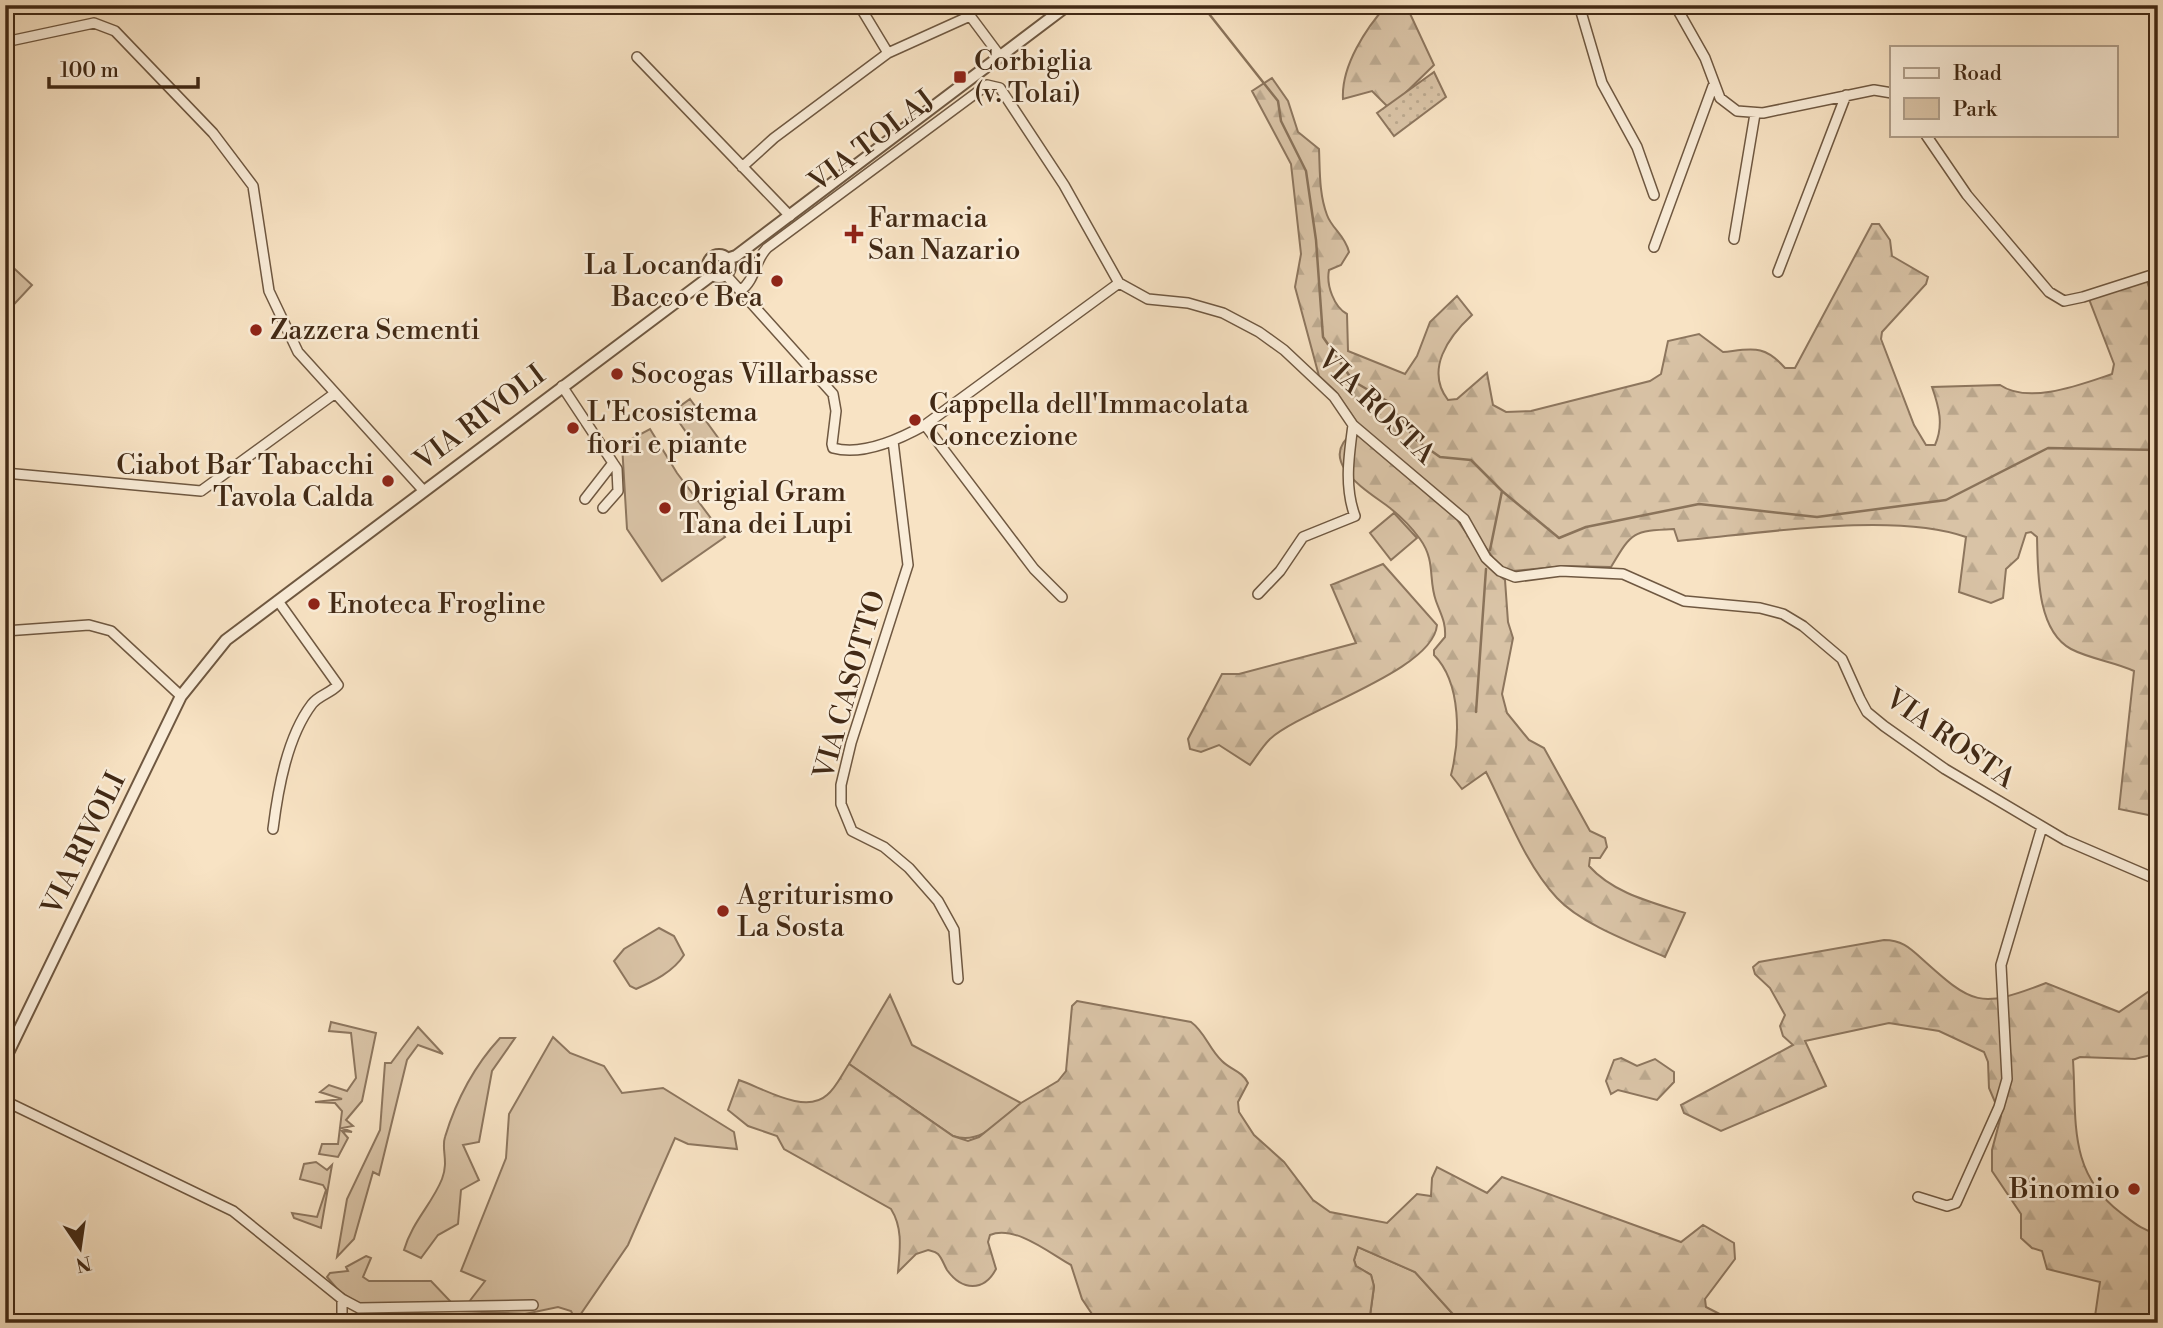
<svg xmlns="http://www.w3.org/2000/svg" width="2163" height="1328" font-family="'Libre Bodoni',serif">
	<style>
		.green { fill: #d9c3a6; stroke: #8d765e; stroke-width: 2 }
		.forest { fill: url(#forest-firs); stroke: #8d765e; stroke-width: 2 }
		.garden { fill: url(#garden-dots); stroke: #8d765e; stroke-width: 2 }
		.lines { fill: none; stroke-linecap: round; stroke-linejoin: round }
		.stream { stroke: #8a735a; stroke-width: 2.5 }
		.minor-casing { stroke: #6f5841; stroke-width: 12 }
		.tertiary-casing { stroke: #6f5841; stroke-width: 14 }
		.minor { stroke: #faedd9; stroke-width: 9 }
		.tertiary { stroke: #faedd9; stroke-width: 10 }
		.poi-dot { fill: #8f2418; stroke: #faedd9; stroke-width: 2.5 }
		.labels { text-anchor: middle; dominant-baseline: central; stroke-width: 5; stroke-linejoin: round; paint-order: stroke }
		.poi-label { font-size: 28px; fill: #412915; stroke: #faedd9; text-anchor: start }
		.street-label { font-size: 28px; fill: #412915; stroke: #faedd9 }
	</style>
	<defs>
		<pattern id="forest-firs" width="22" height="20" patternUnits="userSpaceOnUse" patternTransform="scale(1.75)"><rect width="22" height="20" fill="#d9c3a6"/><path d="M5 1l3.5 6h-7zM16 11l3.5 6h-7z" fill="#bba88e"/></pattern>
		<pattern id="garden-dots" width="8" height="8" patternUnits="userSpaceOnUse" patternTransform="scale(1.75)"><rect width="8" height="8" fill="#d9c3a6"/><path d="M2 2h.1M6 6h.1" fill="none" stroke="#bba88e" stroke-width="1.8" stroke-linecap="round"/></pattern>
	</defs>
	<rect width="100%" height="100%" fill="#f8e3c4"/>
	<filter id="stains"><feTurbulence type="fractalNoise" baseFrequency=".00286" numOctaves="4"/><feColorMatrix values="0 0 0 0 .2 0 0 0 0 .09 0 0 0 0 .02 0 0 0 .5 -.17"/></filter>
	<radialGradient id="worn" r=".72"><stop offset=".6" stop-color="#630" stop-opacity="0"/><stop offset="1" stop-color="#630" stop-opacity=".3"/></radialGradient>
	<path class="green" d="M5,260L32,285L5,314Z
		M690,399L719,439L700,452L672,412Z
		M650,429L677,473L725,537L662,581L627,529L622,444Z
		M1394,513L1417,538L1391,560L1370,533Z
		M659,928L674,936L684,955C673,972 654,981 636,989L630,986L614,961L624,949Z
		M890,995L912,1045L1021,1103C999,1121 982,1145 953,1136L849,1064Z
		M331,1022L376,1033L362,1101L346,1120L353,1126L342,1128L352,1132L342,1131L348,1138L338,1157L319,1154L322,1144H338L342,1111L335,1103L315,1102L342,1099L320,1092L329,1085L347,1091L356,1078L351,1033L329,1031Z
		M418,1027L443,1054L418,1045L407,1060L379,1175L373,1172L354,1239L337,1257L347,1199L380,1130L385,1063H391Z
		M553,1037L570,1053L604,1066L622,1093L663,1088L734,1132L737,1149L688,1144L675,1138L628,1245L576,1321L571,1311L558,1307L525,1314L462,1311L485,1281L461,1271L506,1158L509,1114Z
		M500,1038H515L492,1071L479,1142L463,1145L479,1180L461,1190L458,1224L438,1235L421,1258L404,1250C412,1222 432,1204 442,1179C449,1161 441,1149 445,1137C456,1101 475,1065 500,1038Z
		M316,1162L327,1170L332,1165L321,1228L294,1218L292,1213L317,1217L326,1190L323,1185L300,1179L304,1164Z
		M1358,1247L1415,1272L1461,1323H1369L1374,1287L1371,1275L1356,1266L1354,1260Z
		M366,1256L371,1258L363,1277L369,1281H431L451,1302L361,1305L339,1291L327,1277L330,1273L348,1271L346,1267Z"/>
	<path class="forest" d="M1387,5H1406L1434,65L1392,106H1387L1372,91L1343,99C1341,66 1366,28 1387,5Z
		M1272,78L1288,101L1298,132L1319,149C1320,171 1319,194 1327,215C1332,229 1345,235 1349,252L1341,265L1329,270C1326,285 1334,307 1347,314L1348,351L1405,374L1417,356L1430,322L1457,296L1472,315C1448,337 1425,370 1448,400L1457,399L1487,373L1493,405L1506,412L1531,411L1650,381L1661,374L1668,341L1699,334L1723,352C1752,349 1764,344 1785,368H1795L1872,224H1879L1890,240L1892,256L1928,277L1926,284L1882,332L1881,339L1914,425L1926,445H1935C1944,425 1939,407 1932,387L2000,385C2029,405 2082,384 2112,374L2114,364L2089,299L2146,278L2158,315V817L2119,809L2134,671C2115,662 2090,659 2071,649C2036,630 2038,570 2037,537L2031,532L2026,533L2018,558L2006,569L2003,598L1991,603L1959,592L1966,537C1893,511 1757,534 1678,541L1674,529C1632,531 1632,532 1611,567L1565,566L1513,571L1500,568L1466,519L1358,424L1336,392L1319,376L1295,287L1301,254L1291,164L1252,91Z
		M1354,432L1456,518L1490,568L1505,580L1508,622L1513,638L1502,694L1507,713L1529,740L1544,748L1590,831L1605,838L1607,847L1600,858H1590L1589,866C1613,893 1651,902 1685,913L1665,957C1633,943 1581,924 1557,898C1525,864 1507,813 1486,772L1462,789L1451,775C1460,740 1462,683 1434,655V650L1445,637C1446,622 1441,615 1436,601C1428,579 1436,561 1420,539C1412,528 1400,516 1390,508C1368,491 1314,461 1354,432Z
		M1383,564L1437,625C1433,671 1303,709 1270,739C1262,747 1256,757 1250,765L1219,745L1201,752L1190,749L1188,739L1222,674H1239L1356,643L1331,585Z
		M1884,940C1901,940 1909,947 1921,958C1973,1005 1979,1009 2046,983L2119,1012L2158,985V1031L2151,1055L2135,1059L2080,1057L2073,1060C2077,1120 2067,1172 2121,1213C2133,1222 2143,1231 2158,1234V1323H2094L2100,1282L2047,1269L2042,1251L2032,1248L2021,1238V1214L1992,1171V1150L2001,1116L1989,1088L1988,1062L1984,1052L1939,1031L1889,1023L1805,1041L1826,1086L1721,1131L1684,1113L1681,1105L1793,1045L1783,1036L1780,1026L1785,1015L1770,988L1755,974L1753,967L1759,962Z
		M1077,1001L1191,1022C1205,1032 1209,1049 1222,1061C1231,1070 1242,1071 1248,1083L1238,1102L1239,1112L1254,1135L1284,1162L1313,1200L1330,1212L1387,1223L1417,1194L1431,1196L1432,1178L1437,1167L1487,1193L1502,1177L1681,1242L1703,1225L1734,1243L1735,1259L1705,1299L1706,1307L1737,1323H1461L1415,1272L1358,1247L1354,1260L1356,1266L1371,1275L1374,1286L1369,1323H1098L1082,1299L1071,1265C1051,1254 1014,1224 990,1235L988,1242L996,1269C984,1292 962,1291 947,1270C944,1265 942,1258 938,1254C935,1251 931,1251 928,1250L916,1254L898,1272C900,1249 903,1228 891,1209L784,1149L777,1136L748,1126L728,1110L739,1080C763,1088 805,1115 827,1095C836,1088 842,1074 849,1064L953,1136L968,1141L979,1137L1021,1103L1058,1081L1066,1071L1072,1006Z
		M1621,1058L1637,1066L1655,1059L1674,1072V1082L1657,1100L1618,1090L1611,1094L1606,1081L1614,1060Z"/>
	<path class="garden" d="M1434,72L1446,97L1394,136L1377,113Z"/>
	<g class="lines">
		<path class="stream" d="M1202,5L1278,101L1281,121L1306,171L1316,240L1323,337L1353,381L1387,401L1416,440L1440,457L1471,460L1502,491L1490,550
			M1502,491L1559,538L1586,527L1699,504L1817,517L1946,500L2048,448L2158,450
			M1476,712L1486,569"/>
		<defs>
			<path id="minor" d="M859,5L888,53
				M962,5L1000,56
				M1579,5L1602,83L1637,147L1654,195
				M1675,5L1705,58L1720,98L1737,111L1763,113L1874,90L1892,93
				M5,42L94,23L115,31L213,133L253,186L269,291L298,352L423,490
				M637,57L790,216
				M1926,135L1967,195L2049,292L2064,301L2083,297L2158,273
				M742,167L774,138L888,53L970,16
				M1734,239L1755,114
				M1654,247L1713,86
				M1778,272L1846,95
				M726,275L833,394L836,411L832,444L833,448C862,456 900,439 925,425L1119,283
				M1119,283L1148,299L1188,303L1223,313L1259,332L1284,350L1334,397L1353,425L1464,519L1486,558L1500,571L1515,577L1561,571L1623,574L1684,601L1760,608L1783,614L1803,626L1842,659L1860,699L1867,712L1884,726L1945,769L2065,840L2158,880
				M740,291C756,280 754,261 767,248L987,85L1000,88L1064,185L1119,283
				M562,386L617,469L618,491L603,508
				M925,425L1034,569L1062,597
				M893,441L908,565L851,743L841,785V804L852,831L884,847L909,868L938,901L954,930L958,979
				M5,473L201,491L334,394
				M585,499L613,463
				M1258,594L1280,571L1303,537L1355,516C1344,487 1349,455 1353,425
				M5,631L89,625L111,631L181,696
				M273,829C278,789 287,737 312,704C319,695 331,693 338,685L278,601
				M5,1101L233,1211L342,1299L359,1308L533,1305
				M1918,1197L1947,1206L1956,1203L1999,1107L2007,1079L2001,965L2042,827
				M342,1323V1299"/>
			<path id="tertiary" d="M708 266a11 11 0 1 1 22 0a11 11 0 1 1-22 0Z
				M727,259L736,256L1068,5
				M5,1059L181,696L226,640L712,275"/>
		</defs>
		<use href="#minor" class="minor-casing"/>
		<use href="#tertiary" class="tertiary-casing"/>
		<use href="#minor" class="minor"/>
		<use href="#tertiary" class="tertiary"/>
	</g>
	<g class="poi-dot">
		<rect x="953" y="70" width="14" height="14" rx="3.5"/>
		<path d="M850.5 223.5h7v7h7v7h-7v7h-7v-7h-7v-7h7z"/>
		<circle cx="777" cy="281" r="7"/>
		<circle cx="256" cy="330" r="7"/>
		<circle cx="617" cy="374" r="7"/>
		<circle cx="915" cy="420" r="7"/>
		<circle cx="573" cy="428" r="7"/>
		<circle cx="388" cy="481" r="7"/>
		<circle cx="665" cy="508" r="7"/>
		<circle cx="314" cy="604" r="7"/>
		<circle cx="723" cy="911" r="7"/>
		<circle cx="2134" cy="1189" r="7"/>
	</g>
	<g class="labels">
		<g class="poi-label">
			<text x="974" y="61">Corbiglia<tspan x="974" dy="32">(v. Tolai)</tspan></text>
			<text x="868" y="218">Farmacia<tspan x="868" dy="32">San Nazario</tspan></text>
			<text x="763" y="265" text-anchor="end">La Locanda di<tspan x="763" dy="32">Bacco e Bea</tspan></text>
			<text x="270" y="330">Zazzera Sementi</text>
			<text x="631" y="374">Socogas Villarbasse</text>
			<text x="929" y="404">Cappella dell'Immacolata<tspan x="929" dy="32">Concezione</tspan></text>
			<text x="587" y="412">L'Ecosistema<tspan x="587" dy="32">fiori e piante</tspan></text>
			<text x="374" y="465" text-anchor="end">Ciabot Bar Tabacchi<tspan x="374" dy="32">Tavola Calda</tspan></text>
			<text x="679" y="492">Origial Gram<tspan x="679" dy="32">Tana dei Lupi</tspan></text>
			<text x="328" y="604">Enoteca Frogline</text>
			<text x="737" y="895">Agriturismo<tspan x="737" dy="32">La Sosta</tspan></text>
			<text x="2120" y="1189" text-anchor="end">Binomio</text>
		</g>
		<g class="street-label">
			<text transform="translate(872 141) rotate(-37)">VIA TOLAJ</text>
			<text transform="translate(1376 407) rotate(44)">VIA ROSTA</text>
			<text transform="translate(480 418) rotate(-37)">VIA RIVOLI</text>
			<text transform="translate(850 685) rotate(-74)">VIA CASOTTO</text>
			<text transform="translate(1950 739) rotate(35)">VIA ROSTA</text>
			<text transform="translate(84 844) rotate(-64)">VIA RIVOLI</text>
		</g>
	</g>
	<rect width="2163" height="1328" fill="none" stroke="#f8e3c4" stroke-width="28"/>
	<rect x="7" y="7" width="2149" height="1314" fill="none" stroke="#412915" stroke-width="3.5"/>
	<rect x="14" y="14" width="2135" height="1300" fill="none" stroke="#412915" stroke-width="2"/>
	<rect x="1890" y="46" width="228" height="91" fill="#faedd9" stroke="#b09f8b" stroke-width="2"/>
	<rect x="1904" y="68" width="35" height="10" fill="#faedd9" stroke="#b09f8b" stroke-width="2"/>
	<text x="1953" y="80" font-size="21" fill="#412915">Road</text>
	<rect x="1904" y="98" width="35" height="21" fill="#d9c3a6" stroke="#b09f8b" stroke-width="2"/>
	<text x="1953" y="116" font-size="21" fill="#412915">Park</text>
	<g transform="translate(80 1248) rotate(167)" stroke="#faedd9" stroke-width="5" paint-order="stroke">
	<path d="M0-5L12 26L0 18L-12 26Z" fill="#412915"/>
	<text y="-10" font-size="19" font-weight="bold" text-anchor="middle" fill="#412915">N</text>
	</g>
	<path d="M49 77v10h149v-10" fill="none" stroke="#412915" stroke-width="3.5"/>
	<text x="60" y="77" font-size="21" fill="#412915" stroke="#faedd9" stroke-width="5" paint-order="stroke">100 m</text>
	<rect width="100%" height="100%" filter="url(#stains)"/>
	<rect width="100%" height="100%" fill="url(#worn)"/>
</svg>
